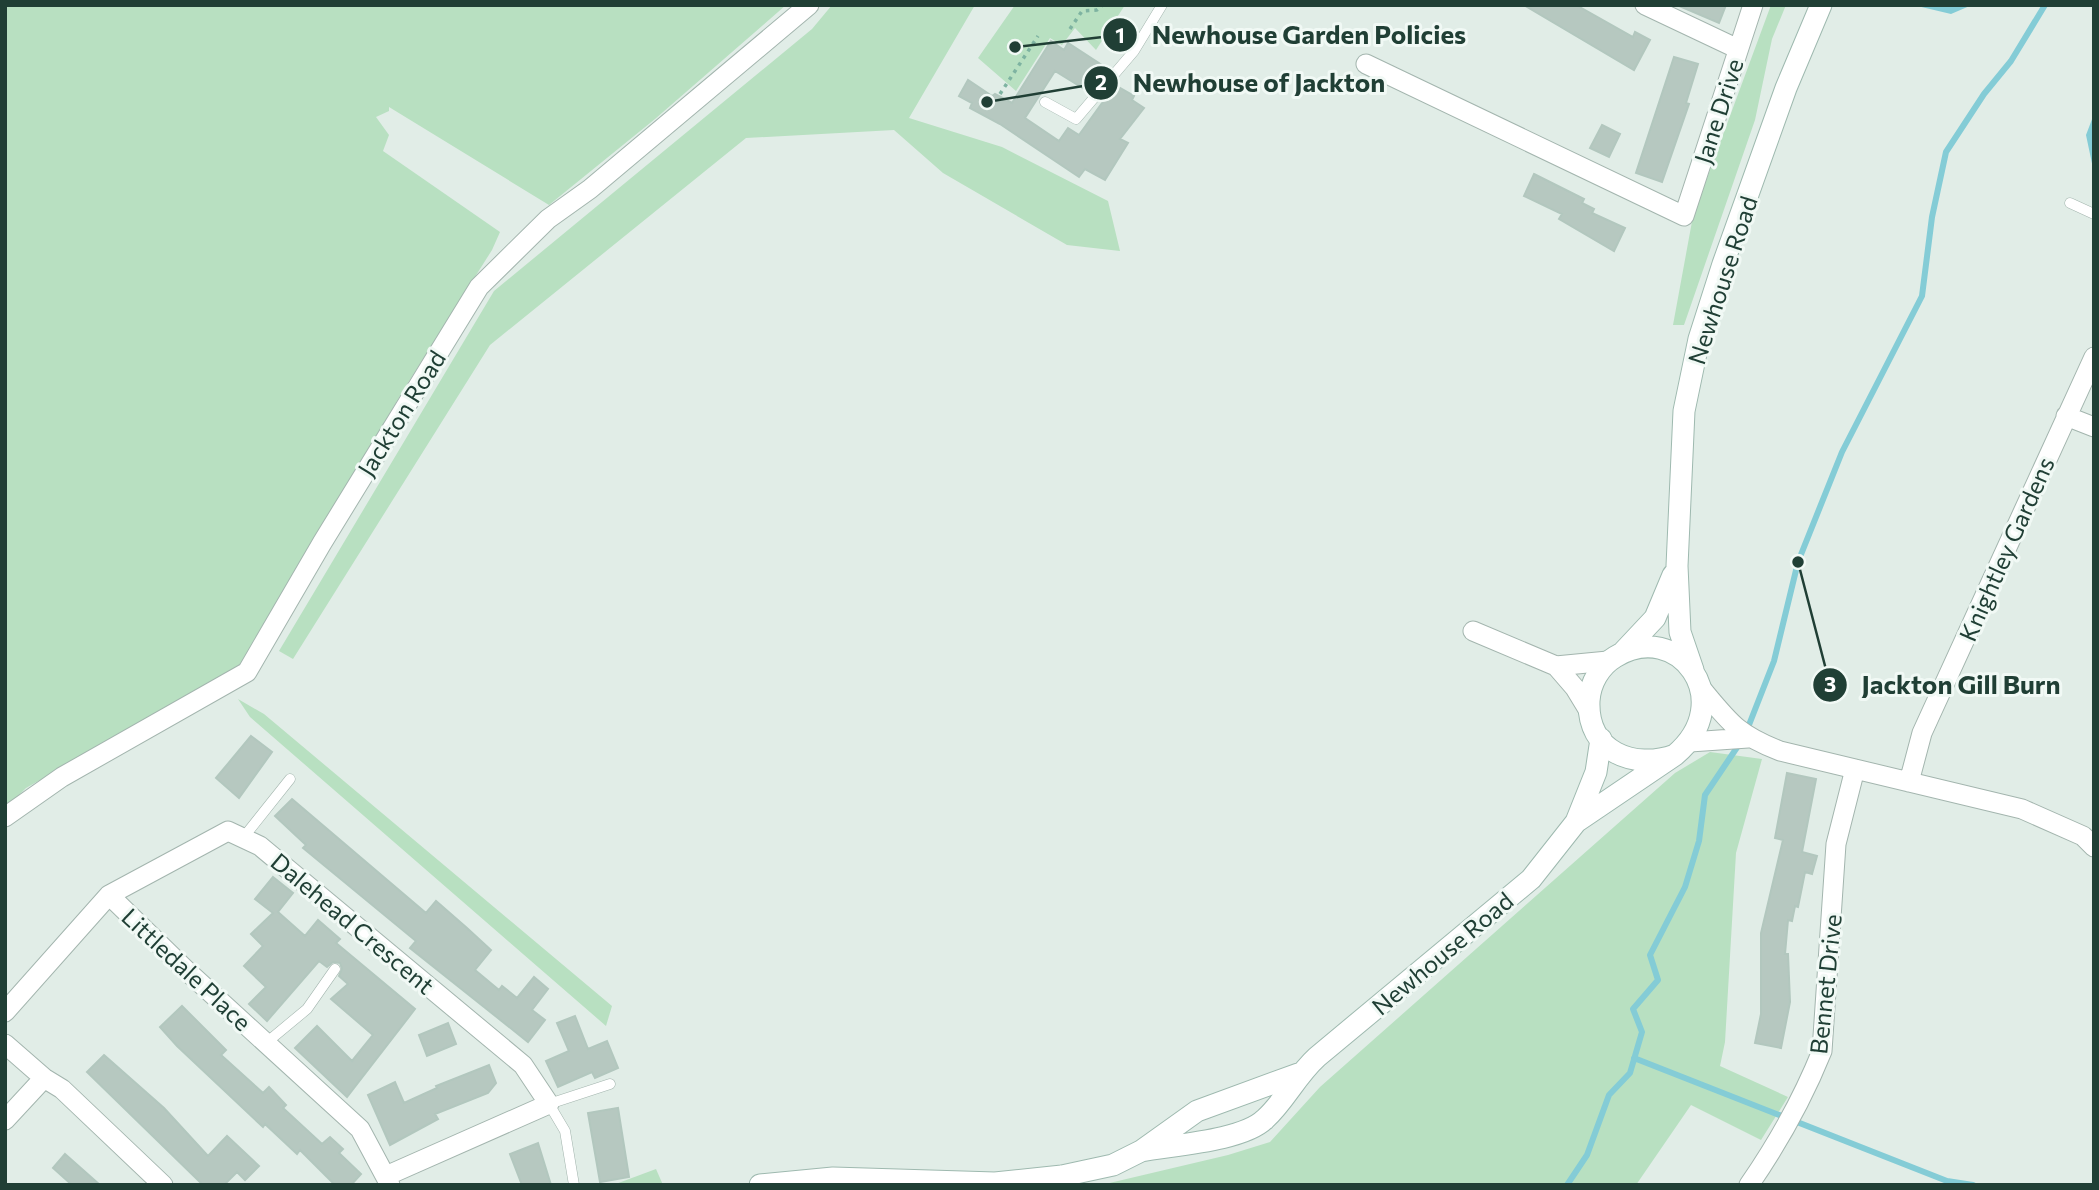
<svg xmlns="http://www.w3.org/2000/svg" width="2099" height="1190" font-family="Commissioner,sans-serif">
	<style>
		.green { fill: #b8e0c1 }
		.water { fill: #84ccd6 }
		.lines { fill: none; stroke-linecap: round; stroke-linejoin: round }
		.stream { stroke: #84ccd6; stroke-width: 6 }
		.building { fill: #b6c8c0; stroke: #b2c7be; stroke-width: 2 }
		.lane-casing { stroke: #a3b5ae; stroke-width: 11 }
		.street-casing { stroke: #a3b5ae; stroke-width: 21 }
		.secondary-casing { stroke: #9eb9af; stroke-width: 23 }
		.path { stroke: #7eb3a1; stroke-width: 3.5; stroke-dasharray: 3.5 5; stroke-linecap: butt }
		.lane { stroke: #fff; stroke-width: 10 }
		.street { stroke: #fff; stroke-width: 19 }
		.secondary { stroke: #fff; stroke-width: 21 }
		.labels { text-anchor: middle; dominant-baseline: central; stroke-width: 6; stroke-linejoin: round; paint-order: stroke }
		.street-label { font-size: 24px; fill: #203f35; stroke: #f1f9f5 }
		.leader { fill: none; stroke: #203f35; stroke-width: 2.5 }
		.callout-dot { fill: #203f35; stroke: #f1f9f5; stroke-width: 2.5 }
		.mark-label { font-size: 21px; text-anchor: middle; font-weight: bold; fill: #fff }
		.callout-label { font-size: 26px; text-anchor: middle; font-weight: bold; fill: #203f35; stroke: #f1f9f5; stroke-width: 6; stroke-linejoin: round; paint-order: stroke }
	</style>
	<rect width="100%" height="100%" fill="#e1ede7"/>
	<path class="green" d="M5,5H786L655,119L549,205L389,107V111L376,117L389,135L383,151L500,232L492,250L404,389L242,665L26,788L5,809Z
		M832,5H975L909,118L1002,147L1108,201L1120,251L1067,245L943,173L894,130L746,138L490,345L293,659L279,651L494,291L812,29Z
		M1015,5H1125L1096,50L1075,28L1062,45L1050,38L1016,91L978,58Z
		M1771,5H1786L1772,39L1755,120L1684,325H1673L1693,216Z
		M238,699L264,714L612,1006L606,1026L250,717Z
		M1710,752L1762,759L1736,853L1725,1042L1720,1066L1788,1097L1761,1140L1691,1105L1636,1185H1101L1228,1155L1270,1142L1320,1087L1675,773Z
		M656,1169L663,1185H613Z"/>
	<path class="water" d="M1913,5H1972L1951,14Z
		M2094,114V173L2086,135Z"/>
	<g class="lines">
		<path class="stream" d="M1747,730L1774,661L1798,562L1842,452L1922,296L1932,217L1946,152L1984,94L2011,61L2045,5
			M1634,1058L1947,1181L1973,1185
			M1567,1185L1587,1155L1609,1095L1630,1073L1642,1032L1633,1009L1658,980L1650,955L1685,887L1699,841L1705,795L1740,743"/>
	</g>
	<path class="building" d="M1524,5H1576L1633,37L1635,32L1650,40L1634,70Z
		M1677,5H1726L1719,23Z
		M1051,41L1064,50L1068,43L1105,67L1089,92L1055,71L1025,118L1059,141L1068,128L1079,135L1115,85L1134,96L1132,100L1144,108L1120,139L1128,143L1105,180L1085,169L1079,177L1000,124L970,108L972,103L959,96L968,80L992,96L995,94L1012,103Z
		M1674,57L1698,64L1686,103L1689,104L1662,182L1636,173Z
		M1602,125L1620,134L1609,157L1590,148Z
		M1534,174L1584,199L1582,203L1594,209L1592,213L1625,228L1614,251L1559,219L1562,214L1524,196Z
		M251,736L272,752L239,798L216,778Z
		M1787,773L1816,779L1802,852L1817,856L1812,874L1805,872L1798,907L1795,906L1792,921L1788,920L1785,954H1788L1790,1002L1781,1048L1755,1043L1761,1014V933L1783,840L1775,838Z
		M292,799L426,913L436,901L467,928L491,950L475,970L499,990L502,986L517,998L534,977L548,989L532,1010L545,1020L528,1042L410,948L416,941L303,848L306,845L275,816Z
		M273,877L293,893L278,912L305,936L318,920L340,939L336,943L415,1009L347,1097L295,1048L317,1026L352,1061L373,1035L331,999L348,984L339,976L342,969L340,963L333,962L327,967L319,961L267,1021L249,1004L266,987L244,966L263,946L251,934L273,913L255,899Z
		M182,1006L226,1050L221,1055L263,1093L269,1087L286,1105L283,1108L322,1144L330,1137L343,1149L339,1153L361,1174L351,1185H335L300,1150L297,1154L265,1124L263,1127L177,1046L160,1027Z
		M575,1016L588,1049L607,1041L618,1068L595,1078L592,1072L558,1087L546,1061L569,1051L557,1023Z
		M448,1023L456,1044L427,1056L419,1035Z
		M104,1055L164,1108L208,1156L227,1136L259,1166L245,1180L237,1172L224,1185H203L87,1072Z
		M489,1065L496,1083L488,1093L435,1114L438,1119L390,1145L368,1095L395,1082L404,1103L437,1088L436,1086Z
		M618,1108L629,1177L600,1182L588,1113Z
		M538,1143L551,1185H522L510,1154Z
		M65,1154L100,1185H72L53,1168Z"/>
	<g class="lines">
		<defs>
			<path id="lane" d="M1045,102L1076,119L1134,51L1162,5
				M2070,203L2094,214
				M243,838L290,779
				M266,1043L307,1009L335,969
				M574,1185L565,1131L549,1104L610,1084"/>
			<path id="street" d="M1645,5L1738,49
				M1366,64L1684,216L1753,5
				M2066,416L2094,427
				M1473,631L1556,666L1575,688L1589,711
				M1556,666L1608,661
				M1701,688C1730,723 1737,734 1780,751L2022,809L2083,836L2094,847
				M1690,742L1748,738
				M1909,782L1922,733L2094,357
				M5,817L62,777L247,672L322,543L479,287L548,219L590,189L809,5
				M109,895L187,971L360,1129L390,1185
				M5,1012L109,895L228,831L260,846L523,1065L549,1104L386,1176
				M5,1044L44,1078L62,1089L163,1185
				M5,1120L44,1078
				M1749,1185C1778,1143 1803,1098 1822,1051L1836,844L1855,769"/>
			<path id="secondary" d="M1624,651L1655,618L1673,575
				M1693,670L1680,632L1677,566L1684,411L1699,339L1723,264L1786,88L1821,5
				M1576,822L1675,755C1739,701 1678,618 1615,657C1600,666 1590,683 1589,701C1587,752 1634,770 1675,755
				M1141,1151C1172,1145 1243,1141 1265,1119C1285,1101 1296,1076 1317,1057L1531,879L1576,822L1596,772L1601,739
				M760,1185L833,1178L995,1183L1062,1176L1113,1165L1141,1151L1197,1111L1298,1074"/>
		</defs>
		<use href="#lane" class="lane-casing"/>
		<use href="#street" class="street-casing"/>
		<use href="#secondary" class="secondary-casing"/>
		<path class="path" d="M1070,29L1082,11L1097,10L1103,5
			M1000,94L1038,36"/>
		<use href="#lane" class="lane"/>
		<use href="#street" class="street"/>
		<use href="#secondary" class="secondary"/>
	</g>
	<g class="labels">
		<g class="street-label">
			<text transform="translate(1718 111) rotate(-72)">Jane Drive</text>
			<text transform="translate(1722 280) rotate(-72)">Newhouse Road</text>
			<text transform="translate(401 413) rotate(-58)">Jackton Road</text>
			<text transform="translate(2006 549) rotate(-66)">Knightley Gardens</text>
			<text transform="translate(353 923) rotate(40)">Dalehead Crescent</text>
			<text transform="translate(1442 953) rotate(-40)">Newhouse Road</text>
			<text transform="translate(187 969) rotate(43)">Littledale Place</text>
			<text transform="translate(1825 984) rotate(-84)">Bennet Drive</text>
		</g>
	</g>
	<path class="leader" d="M1015 47L1120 35M987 102L1101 83M1798 562L1830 685"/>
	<g class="callout-dot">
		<circle cx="1015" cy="47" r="7"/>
		<circle cx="987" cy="102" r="7"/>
		<circle cx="1798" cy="562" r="7"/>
		<circle cx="1120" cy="35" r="18"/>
		<circle cx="1101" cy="83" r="18"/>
		<circle cx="1830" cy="685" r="18"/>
	</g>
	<g class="mark-label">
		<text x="1120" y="43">1</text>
		<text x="1101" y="90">2</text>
		<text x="1830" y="692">3</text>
	</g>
	<g class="callout-label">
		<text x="1309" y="44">Newhouse Garden Policies</text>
		<text x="1259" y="92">Newhouse of Jackton</text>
		<text x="1961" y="694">Jackton Gill Burn</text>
	</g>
	<rect width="2099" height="1190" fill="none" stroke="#203f35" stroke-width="14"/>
</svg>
